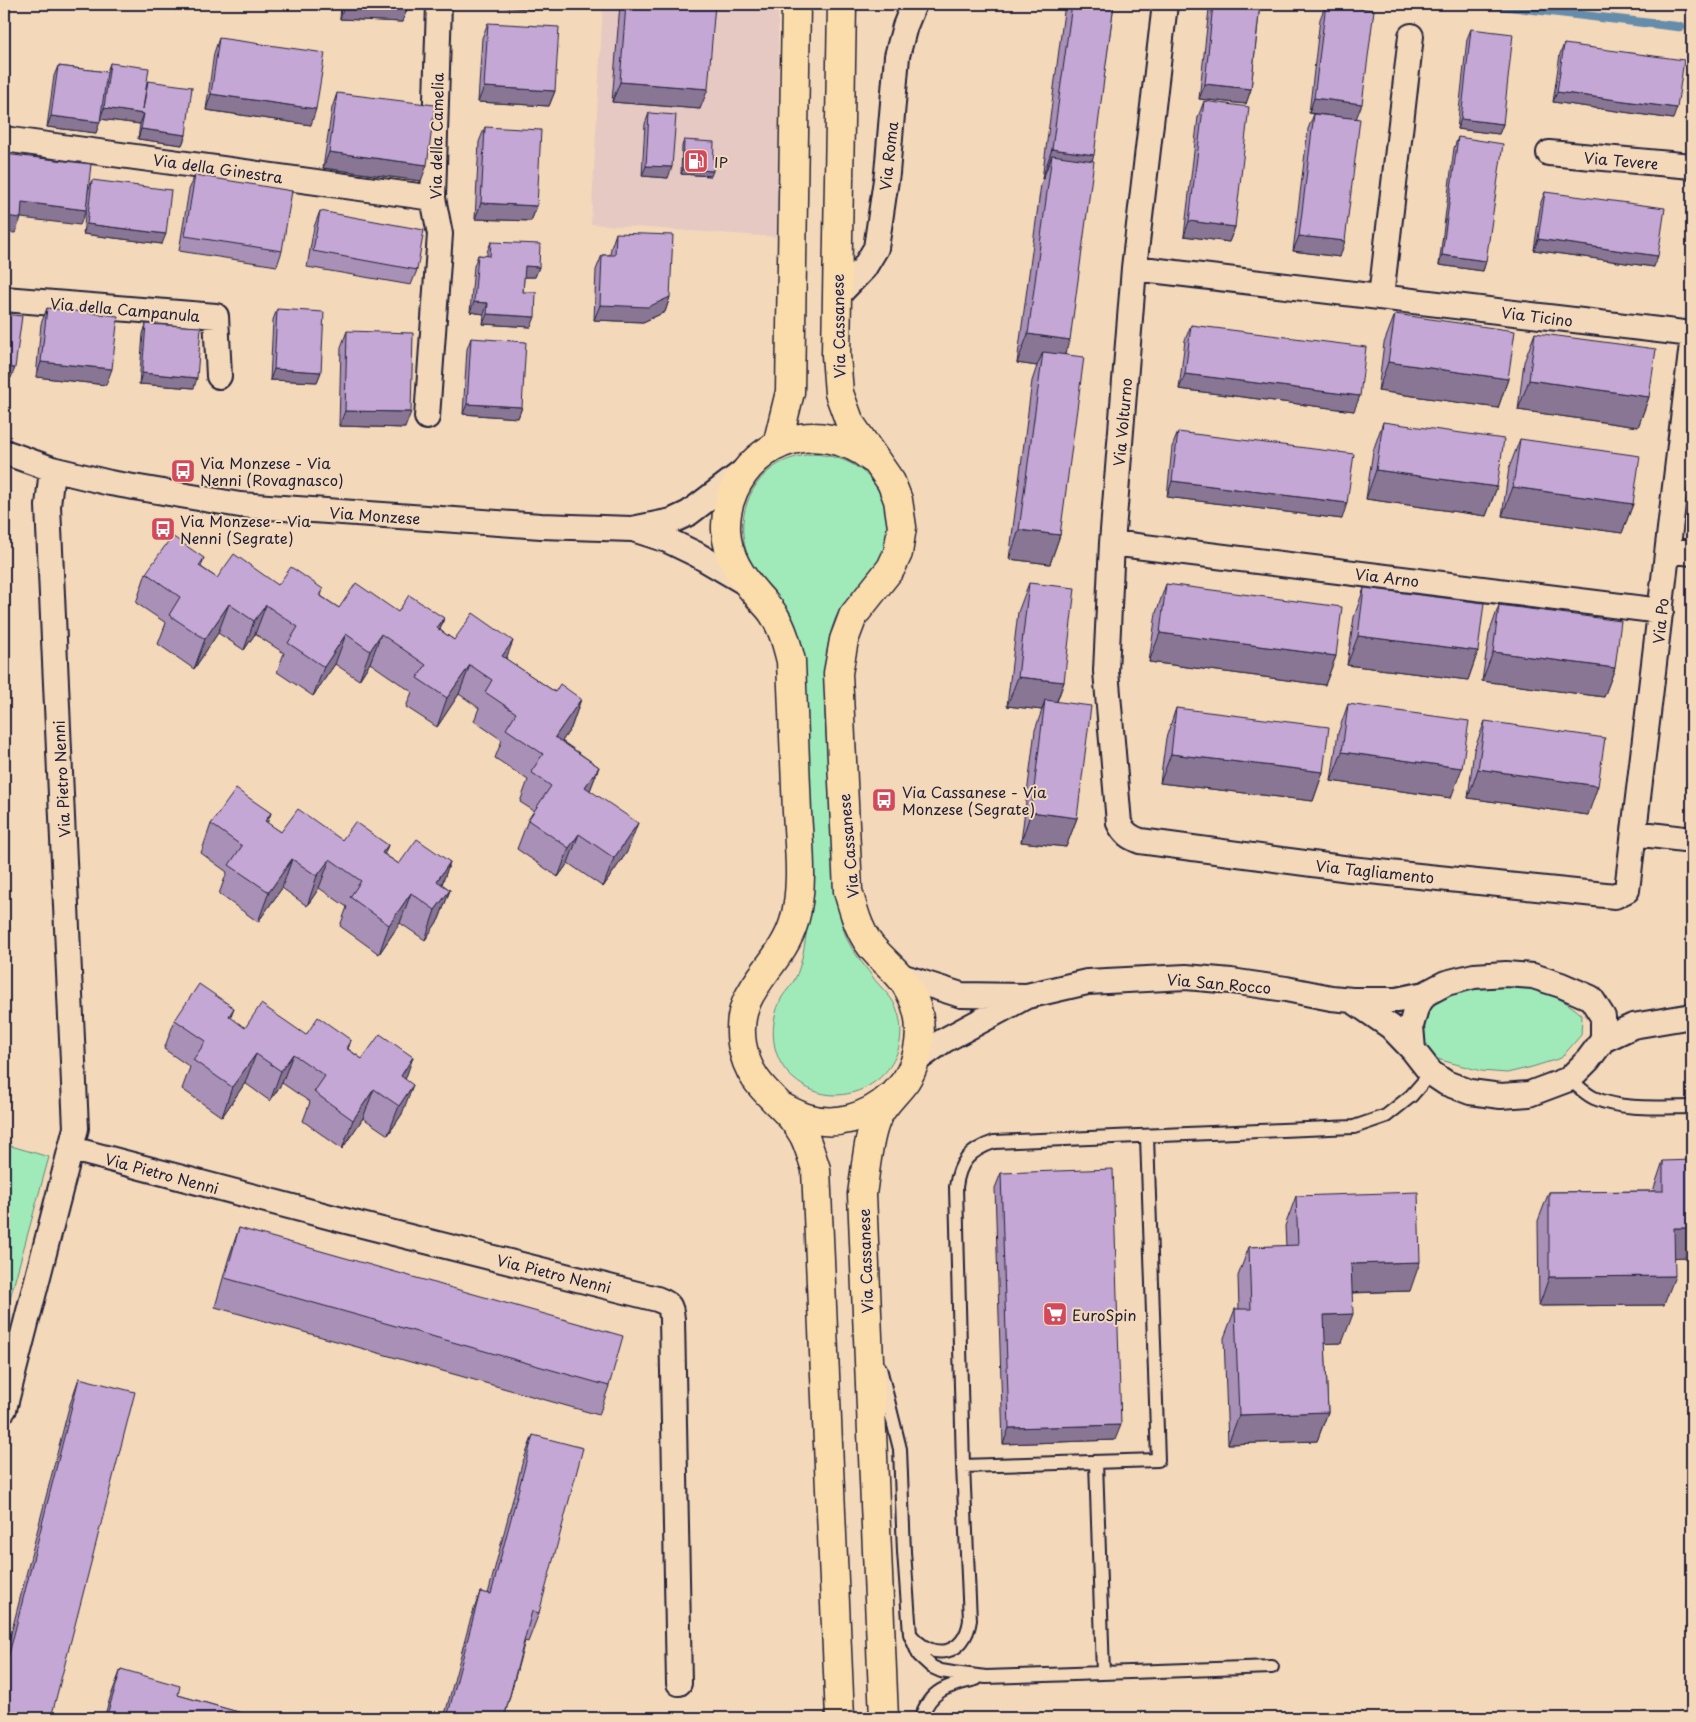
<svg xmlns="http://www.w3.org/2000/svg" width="1696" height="1722" font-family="'Playpen Sans',sans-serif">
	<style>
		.built { fill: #e6c9c2 }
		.green { fill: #a0eab9; stroke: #61867a }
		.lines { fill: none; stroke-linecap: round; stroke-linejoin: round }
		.stream { stroke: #658caa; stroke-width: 9 }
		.service-casing { stroke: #22223b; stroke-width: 16 }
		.minor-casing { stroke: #22223b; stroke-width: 28 }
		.primary-casing { stroke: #22223b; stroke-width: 31 }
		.service { stroke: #f4d8ba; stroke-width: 12 }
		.minor { stroke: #f4d8ba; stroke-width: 24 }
		.primary { stroke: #fbddab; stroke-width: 28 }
		.wall { fill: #a990b6; stroke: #22223b }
		.shaded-wall { fill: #897594; stroke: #22223b }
		.building { fill: #c4a7d4; stroke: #22223b }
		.labels { text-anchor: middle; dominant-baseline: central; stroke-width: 4; stroke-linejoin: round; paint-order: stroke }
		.street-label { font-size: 15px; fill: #22223b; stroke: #f4d8ba }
		.poi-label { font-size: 15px; fill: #22223b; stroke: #f4d8ba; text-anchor: start }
	</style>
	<rect width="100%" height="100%" fill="#f4d8ba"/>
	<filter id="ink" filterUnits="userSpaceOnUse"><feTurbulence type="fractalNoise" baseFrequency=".02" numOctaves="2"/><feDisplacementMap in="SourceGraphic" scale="10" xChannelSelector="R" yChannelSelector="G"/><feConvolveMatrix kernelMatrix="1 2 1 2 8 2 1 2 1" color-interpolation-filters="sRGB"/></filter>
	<g filter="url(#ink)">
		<path class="built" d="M603,4H778L779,237L591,224Z"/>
		<path class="green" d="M812,454C830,455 847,459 861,470C889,492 895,535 877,565C863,588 842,597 833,625C818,672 827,734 829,783C831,808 832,833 833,858C834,873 833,889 837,903C840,914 842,928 847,939C853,952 864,965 872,976C881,989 894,997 898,1013C911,1055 878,1094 836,1095C820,1095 806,1089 794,1079C770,1059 768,1024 782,997C786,991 792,985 795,979C802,964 805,944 807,928C810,913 807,897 807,883C806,853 804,823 803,792C802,755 796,717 793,680C791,658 791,634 786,613C782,594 761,580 752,564C733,531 744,485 777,465C788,458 800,456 812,454Z
			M1520,982C1543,991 1564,998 1582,1015L1581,1035L1561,1058L1532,1067L1507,1073L1481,1071L1437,1059L1420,1043L1425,1004L1460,989Z
			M4,1144L49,1157L4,1320Z"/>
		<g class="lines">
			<path class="stream" d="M1487,4L1681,27"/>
			<defs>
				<path id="service" d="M1569,1079C1577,1085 1585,1094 1594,1098C1624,1111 1661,1107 1692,1107
					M880,1368L900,1449L904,1552L910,1634L919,1655L932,1667L941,1671L953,1673L986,1677L1272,1667
					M1096,1462L1103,1673
					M963,1466L1158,1460L1147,1137
					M910,1634C932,1662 965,1656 970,1620L963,1466L956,1187C959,1162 970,1150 994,1142L1354,1127L1386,1116L1411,1096L1431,1073
					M921,1718C930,1689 950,1685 976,1679"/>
				<path id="minor" d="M1165,4L1134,268L1112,543L1106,671L1119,823C1124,833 1129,837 1140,841L1350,869L1615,896L1627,890L1692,344
					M4,139L433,198
					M1549,153L1692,166
					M1134,268L1692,334
					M837,296L864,268L876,248L887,173L897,56L905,26L914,4
					M1381,297L1411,36
					M4,299L216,316L219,376
					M427,417L440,234L433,198L439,4
					M4,452L52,469L110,483L240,505L541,526L632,529L672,521L689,513L744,471
					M636,530L667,540L696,554L749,585
					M1112,543L1661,611
					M1668,550L1692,553
					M1634,833L1692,840
					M1506,974L1533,976L1561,985L1591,998L1603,1017V1040L1588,1060L1569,1079L1529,1094L1501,1096L1470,1092L1446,1083L1431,1073L1413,1050L1411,1026L1416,1008L1425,994L1446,983L1474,976Z
					M901,976L961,995L1027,996L1087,982L1186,977L1231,981L1286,989L1331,998L1352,1000H1397L1425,994
					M1352,1000L1391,1027L1413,1050
					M1603,1040L1633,1026L1692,1016
					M915,1061L943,1041L1025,997
					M72,1149L342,1220L657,1299C670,1304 671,1306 672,1319L679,1683
					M4,1409L76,1128L48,506L52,469"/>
				<path id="primary" d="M842,4L836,355L839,393L850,423L891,482L898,500L902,527L898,553L891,568L853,616L844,640L838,673L848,891C854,912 860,936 876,952C895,972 904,976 915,1003C924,1027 920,1059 906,1080C897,1093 882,1105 876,1120C867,1142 866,1170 862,1194L884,1718
					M777,445L790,392L796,4
					M782,1107C790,1111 799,1116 807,1118C836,1127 868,1117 889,1098
					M840,1718L816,1169C812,1158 809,1146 804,1136C784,1099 750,1092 742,1044C733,988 780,969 794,922C804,887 799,848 797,812C795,762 793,711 791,661C787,645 783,629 774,615C770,608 764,603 759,597C742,578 727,557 726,530C724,475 775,427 830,439C845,442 860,448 871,458"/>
			</defs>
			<use href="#service" class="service-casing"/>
			<use href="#minor" class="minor-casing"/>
			<use href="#primary" class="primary-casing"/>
			<use href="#service" class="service"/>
			<use href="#minor" class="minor"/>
			<use href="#primary" class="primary"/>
		</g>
		<path class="wall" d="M341,4H408V7L402,22L340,19Z
			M620,4H715L700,109L612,102Z
			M1065,4H1114L1065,355L1060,535L1050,564L1009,559L1032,381L1037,366L1017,363L1041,184L1043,179H1042Z
			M1211,4H1260L1251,89L1246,104L1199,99L1209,9Z
			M1326,4L1357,119L1340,257L1293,251L1308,129L1314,114L1309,113L1320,19Z
			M488,23L555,91L549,106L478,102L482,38Z
			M1471,29L1503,124L1499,134L1457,129L1467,39Z
			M219,38L311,125L206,110L214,53Z
			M1564,44L1673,119L1553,102L1560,54Z
			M110,63L146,87L148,81L186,135L182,145L138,139L140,124L100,119L96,133L47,127L54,76L58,66L107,72Z
			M337,93L421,181L323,168L332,108Z
			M1204,101L1235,227L1229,242L1184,236L1198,117Z
			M649,113L668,178L642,176L645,124Z
			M485,127L537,206L531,221L475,219L479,142Z
			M1458,137L1486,261L1483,271L1439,265L1454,148Z
			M684,140L711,176L681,174L682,146Z
			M195,175L282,251L277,266L179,251L189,190Z
			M92,180L162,244L83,234L88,191Z
			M1545,192L1654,267L1534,250L1541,202Z
			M320,211L417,270L411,285L307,267L314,227Z
			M616,233L670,297L665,312L643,322L594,320L596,270L602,255H610L611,248Z
			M491,242L539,267L535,277H524L523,292L531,327L483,324L484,314L470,312L474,266L478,255L487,256V252Z
			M47,308L106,385L36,377L41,324Z
			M277,309L321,372L317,382L270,380L273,320Z
			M1395,314L1508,379L1498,408L1378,391L1384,343Z
			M146,324L194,388L139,384L143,334Z
			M1191,325L1354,411L1179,389L1185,340Z
			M347,331L405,428L339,426L341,347Z
			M1535,333L1649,397L1638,427L1518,410L1524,362Z
			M471,338L522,407L518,418L463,414L467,349Z
			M1383,422L1497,487L1486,516L1366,499L1373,451Z
			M1178,432L1342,519L1167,497L1172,447Z
			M1520,439L1633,504L1622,533L1502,516L1509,468Z
			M204,558L201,567L217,578L278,585L323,589L321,596L339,608L398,612L444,618L440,630L454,640L506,659L555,692L581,699L571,728L562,741L599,767L590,790L627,852L603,887L568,863L558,877L517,849L528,820L534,811L520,802L528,780L495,758L502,740L474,721L479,708L459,694L437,727L406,707L412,692L370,663L359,680L335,664L313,696L277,672L284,653L255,634L244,650L218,633L194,669L158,644L166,623L136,603L146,573Z
			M1029,583L1064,682L1057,702L1077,818L1066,847L1021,842L1035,730L1042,710L1007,706L1018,612Z
			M1166,584L1336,656L1325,685L1149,662L1156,613Z
			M1364,588L1478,651L1468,680L1347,665L1354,617Z
			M1499,605L1615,668L1604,697L1482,681L1489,634Z
			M1348,704L1451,798L1331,781L1338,733Z
			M1176,708L1323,772L1313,801L1160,783L1166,738Z
			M1485,721L1588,815L1468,798L1474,750Z
			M1692,769V788H1689Z
			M271,813L267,823L281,832L388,845L384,854L399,864L450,862L442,884L450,890L439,919L425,940L400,923L379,954L340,926L347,907L319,888L307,906L282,888L258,922L219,894L227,872L201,853L211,824Z
			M231,1018L245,1028L351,1040L348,1049L362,1059L413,1057L405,1079L402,1114L388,1135L363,1118L342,1149L303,1121L310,1102L282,1083L270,1101L245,1083L222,1117L182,1089L190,1067L164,1049L175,1020Z
			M1663,1161L1692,1257H1674L1664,1305L1539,1306L1538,1221L1549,1192L1653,1191Z
			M1001,1173L1115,1440L1003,1444L995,1188Z
			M1296,1196L1410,1291L1352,1293L1342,1343H1325L1328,1412L1317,1441L1228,1444L1224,1338L1235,1309H1239L1238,1276L1249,1247L1286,1246L1285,1226Z
			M239,1228L609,1386L599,1415L215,1307L229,1257Z
			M79,1378L51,1718H4V1661L69,1407Z
			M533,1435L539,1613L528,1642L525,1641L504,1718H444L470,1621L480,1592L488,1594L522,1464Z
			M121,1669L178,1695L259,1718H104L110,1698Z"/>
		<path class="shaded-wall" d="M100,4H121L120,7Z
			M345,4H353L408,7L402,22L340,19Z
			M483,4H546L544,10L482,6Z
			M620,82L708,89L700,109L612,102Z
			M1205,84L1251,89L1246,104L1199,99Z
			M484,87L555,91L549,106L478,102Z
			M1557,92L1677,108L1673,119L1553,102Z
			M211,94L316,109L311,125L206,110Z
			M1314,98L1362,104L1356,119L1309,113Z
			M104,108L144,114L140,124L100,119Z
			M51,116L100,122L96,133L47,127Z
			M1461,119L1503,124L1499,134L1457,129Z
			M141,129L186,135L182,145L138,139Z
			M1052,149L1094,155L1084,184L1052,155L1043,179H1042Z
			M329,152L427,165L421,181L323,168Z
			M646,166L672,167L668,178L642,176Z
			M683,169L713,171L711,176L681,174Z
			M22,202L86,210L80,225L21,218L15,233L4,232V216Z
			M481,203L537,206L531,221L475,219Z
			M1189,221L1235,227L1229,242L1184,236Z
			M87,224L166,234L162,244L83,234Z
			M1299,236L1345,241L1340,257L1293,251Z
			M1538,239L1658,256L1654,267L1534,250Z
			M1442,255L1486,261L1483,271L1439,265Z
			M525,266L539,267L535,277H521Z
			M670,297L665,312L643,322L594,320L600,305Z
			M474,302L488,303L484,314L470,312Z
			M487,314L535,317L531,327L483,324Z
			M1028,334L1070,340L1059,369L1043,352L1037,366L1017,363Z
			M41,362L112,369L106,385L36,377Z
			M1388,362L1508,379L1498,408L1378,391Z
			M4,367L15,368L11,378L4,377Z
			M274,369L321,372L317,382L270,380Z
			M142,373L197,378L194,388L139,384Z
			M1185,374L1360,396L1354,411L1179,389Z
			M1529,380L1649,397L1638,427L1518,410Z
			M467,404L522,407L518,418L463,414Z
			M345,411L411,412L405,428L339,426Z
			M1376,470L1497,487L1486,516L1366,499Z
			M1172,481L1347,503L1342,519L1167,497Z
			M1513,487L1633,504L1622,533L1502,516Z
			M1019,530L1060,535L1050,564L1009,559Z
			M229,604L218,633L194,669L205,639Z
			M266,605L255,634L244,650L254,621Z
			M444,618L433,648L437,628Z
			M1160,633L1336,656L1325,685L1149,662Z
			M346,634L335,664L313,696L324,667Z
			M381,634L370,663L359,680L370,651Z
			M1358,636L1478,651L1468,680L1347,665Z
			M513,641L502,670V656Z
			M1493,652L1615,668L1604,697L1482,681Z
			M470,665L459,694L437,727L447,698Z
			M1018,677L1064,682L1053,711L1045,700L1042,710L1007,706Z
			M581,699L571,728L545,766L555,737Z
			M1342,752L1462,768L1451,798L1331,781Z
			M1171,754L1323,772L1313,801L1160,783Z
			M599,767L588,796L585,787Z
			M1478,769L1598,786L1588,815L1468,798Z
			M1692,780V788H1689Z
			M1031,812L1077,818L1066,847L1021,842Z
			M271,813L260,842L265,821Z
			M638,823L627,852L603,887L614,858Z
			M579,834L568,863L558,877L569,848Z
			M388,845L377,874L382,853Z
			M292,859L282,888L258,922L269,892Z
			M330,859L319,888L307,906L317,876Z
			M450,862L439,892L437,881Z
			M450,890L439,919L425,940L435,910Z
			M411,893L400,923L379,954L389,925Z
			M234,1008L223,1037L229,1016Z
			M351,1040L341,1069L346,1048Z
			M256,1054L245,1083L222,1117L232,1087Z
			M293,1054L282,1083L270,1101L281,1071Z
			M413,1057L403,1086L401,1076Z
			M413,1085L402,1114L388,1135L399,1106Z
			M374,1089L363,1118L342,1149L353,1120Z
			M1674,1228H1692V1257L1663,1258Z
			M1420,1262L1410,1291L1340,1293L1351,1264Z
			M1675,1276L1664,1305L1539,1306L1549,1277Z
			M1353,1314L1342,1343L1314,1344L1324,1315Z
			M1328,1412L1317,1441L1228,1444L1239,1415Z
			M1121,1425L1115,1440L1003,1444L1009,1428Z"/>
		<path class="building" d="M353,4H408V7Z
			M626,4H715L708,89L620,82Z
			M1072,4H1114L1094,155L1052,149Z
			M1213,4H1260L1251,89L1205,84Z
			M1326,4L1374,10L1362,104L1314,98Z
			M488,23L559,27L555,91L484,87Z
			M1471,29L1513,34L1503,124L1461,119Z
			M219,38L325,53L316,109L211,94Z
			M1564,44L1684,60L1677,108L1557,92Z
			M110,63L149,68L143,109L148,81L192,87L186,135L141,129L144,114L104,108Z
			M58,66L107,72L100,122L51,116Z
			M337,93L435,105L427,165L329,152Z
			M1204,101L1249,107L1235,227L1189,221Z
			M649,113L676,115L672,167L646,166Z
			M1314,114L1360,119L1345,241L1299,236Z
			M485,127L541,130L537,206L481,203Z
			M1458,137L1503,144L1486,261L1442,255Z
			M684,140L714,142L713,171L683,169Z
			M4,154L91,164L86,210L22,202L21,218L4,216Z
			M1052,155L1094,161L1070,340L1028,334Z
			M195,175L292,191L282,251L185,236Z
			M92,180L171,190L166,234L87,224Z
			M1545,192L1665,208L1658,256L1538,239Z
			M320,211L424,230L417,270L313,251Z
			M616,233L673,235L670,297L648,307L600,305L602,255H615Z
			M491,242L540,244L539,267L525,266L523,292H536L535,317L487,314L488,303L474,302L478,255L490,256Z
			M47,308L118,316L112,369L41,362Z
			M277,309L324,312L321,372L274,369Z
			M4,314L22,316L15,368L4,367Z
			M1395,314L1515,331L1508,379L1388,362Z
			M146,324L201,327L197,378L142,373Z
			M1191,325L1366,347L1360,396L1185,374Z
			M347,331L413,333L411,412L345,411Z
			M1535,333L1656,349L1649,397L1529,380Z
			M471,338L526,342L522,407L467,404Z
			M1043,352L1084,357L1060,535L1019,530Z
			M1383,422L1504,439L1497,487L1376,470Z
			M1178,432L1354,454L1347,503L1172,481Z
			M1520,439L1640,456L1633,504L1513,487Z
			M172,536L204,558L199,566L217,578L234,554L278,585L291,567L323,589L319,595L339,608L356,583L398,612L409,595L444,618L437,628L454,640L473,613L513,641L502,656L555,692L560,684L581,699L555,737L599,767L585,787L638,823L614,858L579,834L569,848L528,820L551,786L531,772L543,754L506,729L516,713L485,692L492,680L470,665L447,698L417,678L426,665L381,634L370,651L346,634L324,667L288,643L298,627L266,605L254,621L229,604L205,639L169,615L180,597L146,573Z
			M1029,583L1075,588L1064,682L1018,677Z
			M1166,584L1342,607L1336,656L1160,633Z
			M1364,588L1484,603L1478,651L1358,636Z
			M1499,605L1621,621L1615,668L1493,652Z
			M1045,700L1091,706L1077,818L1031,812Z
			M1348,704L1469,721L1462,768L1342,752Z
			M1176,708L1329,727L1323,772L1171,754Z
			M1485,721L1605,738L1598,786L1478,769Z
			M236,789L271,813L265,821L281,832L298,809L342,840L355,822L388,845L382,853L399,864L417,839L450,862L437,881L450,890L435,910L411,893L389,925L350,897L361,881L330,859L317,876L292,859L269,892L229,865L242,846L211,824Z
			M199,984L234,1008L229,1016L245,1028L261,1004L306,1035L318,1017L351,1040L346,1048L362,1059L380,1034L413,1057L401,1076L413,1085L399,1106L374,1089L353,1120L314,1092L325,1076L293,1054L281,1071L256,1054L232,1087L193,1060L206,1041L175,1020Z
			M1692,1160V1228H1674L1675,1276L1549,1277V1192L1663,1191V1161Z
			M1113,1169L1121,1425L1009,1428L1001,1173Z
			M1418,1192L1420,1262L1351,1264L1353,1314L1324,1315L1328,1412L1239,1415L1235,1309H1251L1249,1247L1298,1245L1296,1196Z
			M239,1228L623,1336L609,1386L225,1278Z
			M79,1378L135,1392L51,1718H38L4,1710V1674Z
			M533,1435L583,1448L539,1613L532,1611L504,1718H447L480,1592L491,1594Z
			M121,1669L180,1686L178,1695L259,1718H106Z"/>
	</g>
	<defs>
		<symbol id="fuel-square" viewBox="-11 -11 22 22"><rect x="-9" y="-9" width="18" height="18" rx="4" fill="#d1495b" stroke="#f4d8ba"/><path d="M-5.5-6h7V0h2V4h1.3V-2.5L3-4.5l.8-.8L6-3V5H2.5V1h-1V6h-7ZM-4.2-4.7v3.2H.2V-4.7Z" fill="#fff"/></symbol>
		<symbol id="bus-square" viewBox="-11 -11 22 22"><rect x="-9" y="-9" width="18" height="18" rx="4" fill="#d1495b" stroke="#f4d8ba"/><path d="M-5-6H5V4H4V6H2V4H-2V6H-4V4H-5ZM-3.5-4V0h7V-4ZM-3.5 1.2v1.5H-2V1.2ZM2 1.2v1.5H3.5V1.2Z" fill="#fff"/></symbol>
		<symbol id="supermarket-square" viewBox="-11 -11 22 22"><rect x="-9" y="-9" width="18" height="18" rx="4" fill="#d1495b" stroke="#f4d8ba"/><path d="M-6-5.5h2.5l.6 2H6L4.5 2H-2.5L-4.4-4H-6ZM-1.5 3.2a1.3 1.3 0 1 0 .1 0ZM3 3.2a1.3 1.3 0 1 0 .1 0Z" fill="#fff"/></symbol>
	</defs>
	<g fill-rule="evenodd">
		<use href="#fuel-square" x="682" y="147" width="28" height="28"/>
		<use href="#bus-square" x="169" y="457" width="28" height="28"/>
		<use href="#bus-square" x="149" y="515" width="28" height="28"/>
		<use href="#bus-square" x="870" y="786" width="28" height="28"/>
		<use href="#supermarket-square" x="1041" y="1300" width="28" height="28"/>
	</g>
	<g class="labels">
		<g class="street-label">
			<text transform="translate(436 136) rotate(-89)">Via della Camelia</text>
			<text transform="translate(888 156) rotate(-84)">Via Roma</text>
			<text transform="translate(1621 160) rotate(5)">Via Tevere</text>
			<text transform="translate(218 168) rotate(8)">Via della Ginestra</text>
			<text transform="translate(125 309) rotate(5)">Via della Campanula</text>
			<text transform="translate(1537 316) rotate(7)">Via Ticino</text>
			<text transform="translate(838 326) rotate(-91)">Via Cassanese</text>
			<text transform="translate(1122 422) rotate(-85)">Via Volturno</text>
			<text transform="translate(375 515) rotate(4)">Via Monzese</text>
			<text transform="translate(1387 577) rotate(7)">Via Arno</text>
			<text transform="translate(1660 621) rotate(-84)">Via Po</text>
			<text transform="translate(61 779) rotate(-93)">Via Pietro Nenni</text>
			<text transform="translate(848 846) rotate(-95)">Via Cassanese</text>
			<text transform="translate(1375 871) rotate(6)">Via Tagliamento</text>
			<text transform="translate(1219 983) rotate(5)">Via San Rocco</text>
			<text transform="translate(162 1173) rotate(15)">Via Pietro Nenni</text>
			<text transform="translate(865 1261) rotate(-92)">Via Cassanese</text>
			<text transform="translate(554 1273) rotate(14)">Via Pietro Nenni</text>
		</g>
		<g class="poi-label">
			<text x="714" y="161">IP</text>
			<text x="200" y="462">Via Monzese - Via<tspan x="200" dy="17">Nenni (Rovagnasco)</tspan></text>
			<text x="180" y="520">Via Monzese - Via<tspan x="180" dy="17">Nenni (Segrate)</tspan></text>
			<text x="902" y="791">Via Cassanese - Via<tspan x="902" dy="17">Monzese (Segrate)</tspan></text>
			<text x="1072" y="1314">EuroSpin</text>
		</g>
	</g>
	<rect width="1696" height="1722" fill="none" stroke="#f4d8ba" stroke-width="20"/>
	<rect x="10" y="10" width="1676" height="1702" fill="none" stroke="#22223b" stroke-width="2" filter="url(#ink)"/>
</svg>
